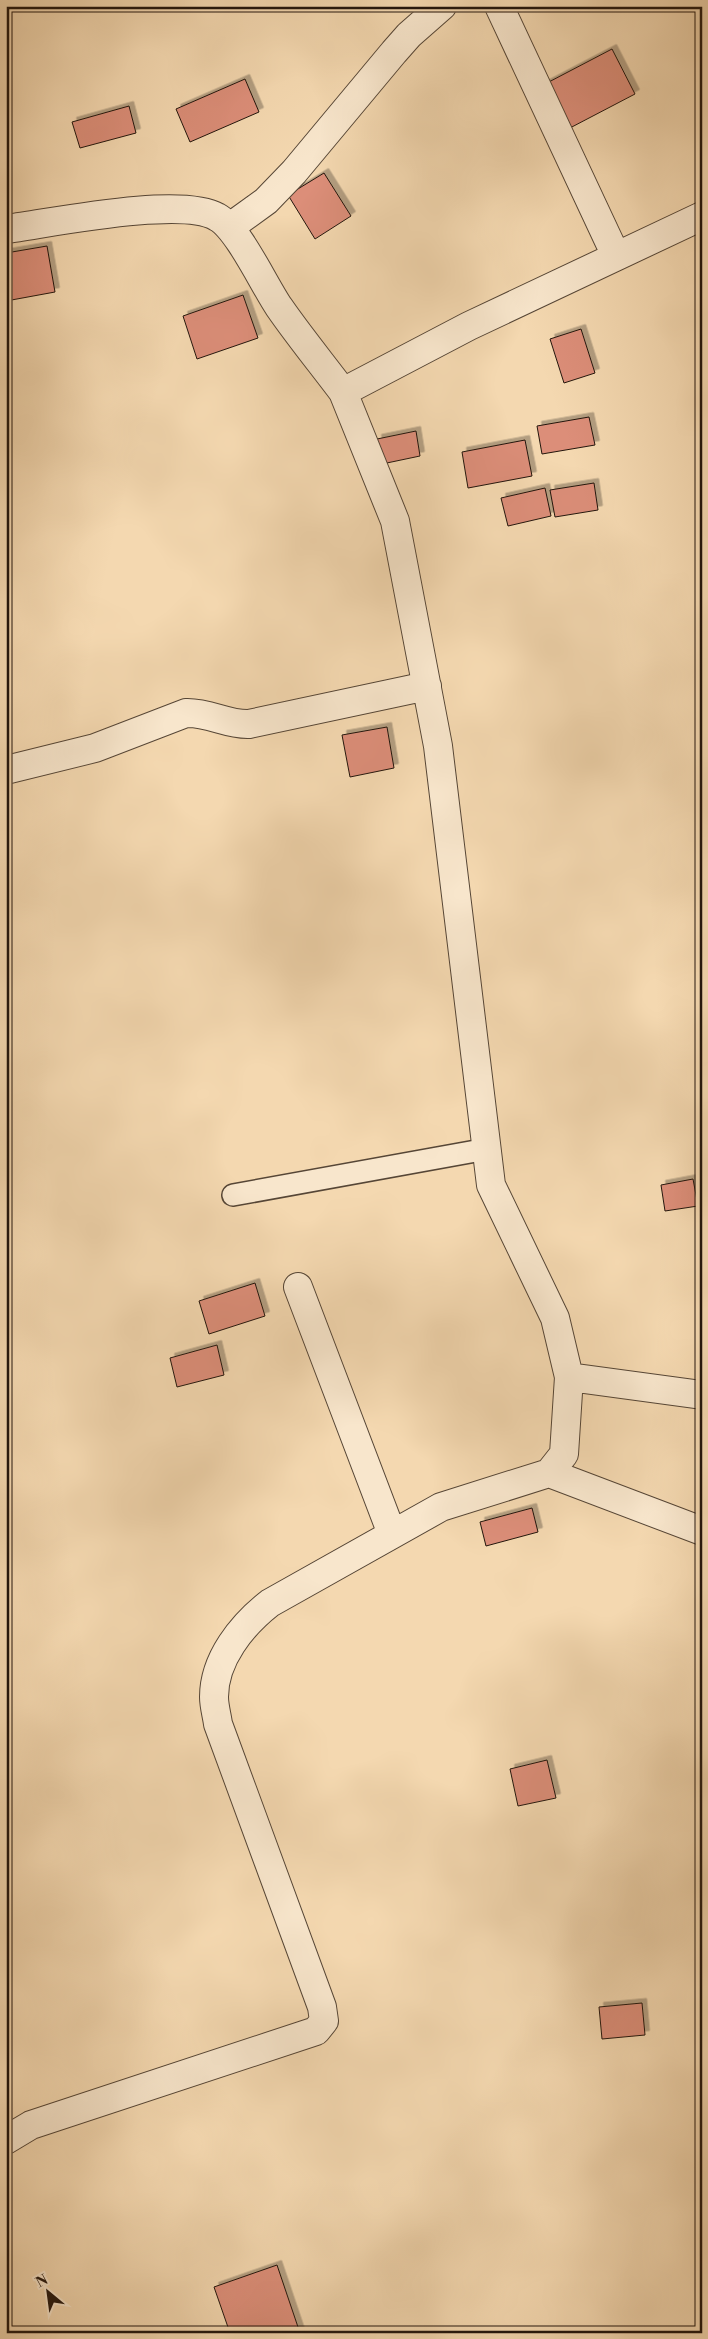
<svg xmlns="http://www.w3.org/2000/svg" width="708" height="2339" font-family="'Libre Bodoni',serif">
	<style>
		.building { fill: #dc8e79; stroke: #22150d; filter: url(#shadow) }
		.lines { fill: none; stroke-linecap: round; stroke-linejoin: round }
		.lane-casing { stroke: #564636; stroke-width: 24 }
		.street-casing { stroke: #564636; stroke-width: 30 }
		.lane { stroke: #f8e6cc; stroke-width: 21 }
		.street { stroke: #f8e6cc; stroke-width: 28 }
	</style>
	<defs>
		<filter id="shadow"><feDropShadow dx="4.5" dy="-4.5" stdDeviation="0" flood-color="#0004"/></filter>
	</defs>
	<rect width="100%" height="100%" fill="#f4d8b0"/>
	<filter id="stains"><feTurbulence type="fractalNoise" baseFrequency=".004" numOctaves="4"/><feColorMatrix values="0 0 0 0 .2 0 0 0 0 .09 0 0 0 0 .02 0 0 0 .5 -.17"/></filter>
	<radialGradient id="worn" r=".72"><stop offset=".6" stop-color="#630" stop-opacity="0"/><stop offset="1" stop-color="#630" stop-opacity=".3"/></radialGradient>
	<path class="building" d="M612,49L635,94L568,129L545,84Z
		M245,79L259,112L190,142L176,109Z
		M129,106L136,133L80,148L72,122Z
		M324,173L351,216L315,239L288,195Z
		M47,246L55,292L6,301V253Z
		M702,269V288L697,270Z
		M243,295L258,338L197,359L183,316Z
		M581,329L595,373L564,383L550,339Z
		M589,417L595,445L542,454L537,426Z
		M416,431L420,456L382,464L377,439Z
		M525,440L532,476L468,488L462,452Z
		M594,483L598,510L555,517L550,490Z
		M545,488L551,516L508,526L501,498Z
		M387,727L394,768L350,777L342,735Z
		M693,1179L698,1206L665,1211L661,1185Z
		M255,1283L265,1316L209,1334L199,1301Z
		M217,1345L224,1375L177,1387L170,1358Z
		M532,1508L538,1532L486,1546L480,1522Z
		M547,1760L556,1798L518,1806L510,1769Z
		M642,2003L645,2035L602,2039L599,2007Z
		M277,2265L300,2333H230L214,2287Z"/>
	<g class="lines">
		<defs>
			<path id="lane" d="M233,1195L487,1149"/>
			<path id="street" d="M499,6L616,256
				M230,227L266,201L294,172L394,52L409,35L442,6
				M6,229C51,223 181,196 217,217C238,228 264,285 279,307C299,336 322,364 343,392
				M6,770L95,748L186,713C208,712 228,725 249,724L427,686
				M298,1287L392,1534
				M569,1377L702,1395
				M549,1473L702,1531
				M6,2140L31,2125L316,2031L324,2021L322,2007L218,1724C217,1716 214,1706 214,1697C214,1659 242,1625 270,1603L441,1507L549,1473L564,1454L569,1377L555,1318L491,1185L438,746L395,521L343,392L469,326L702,216"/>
		</defs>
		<use href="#lane" class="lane-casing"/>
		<use href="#street" class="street-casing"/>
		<use href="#lane" class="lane"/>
		<use href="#street" class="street"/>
	</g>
	<rect width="708" height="2339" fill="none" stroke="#f4d8b0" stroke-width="25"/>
	<rect x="8" y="8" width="693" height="2324" fill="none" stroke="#22150d" stroke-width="2.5"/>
	<rect x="12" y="12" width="683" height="2314" fill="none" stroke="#22150d"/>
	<g transform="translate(48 2292) rotate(331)" stroke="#f8e6cc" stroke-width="4" paint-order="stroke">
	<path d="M0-4L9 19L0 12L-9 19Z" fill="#22150d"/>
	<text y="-8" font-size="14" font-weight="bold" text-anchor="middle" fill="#22150d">N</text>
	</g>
	<rect width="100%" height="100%" filter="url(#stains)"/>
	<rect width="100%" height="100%" fill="url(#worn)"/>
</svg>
